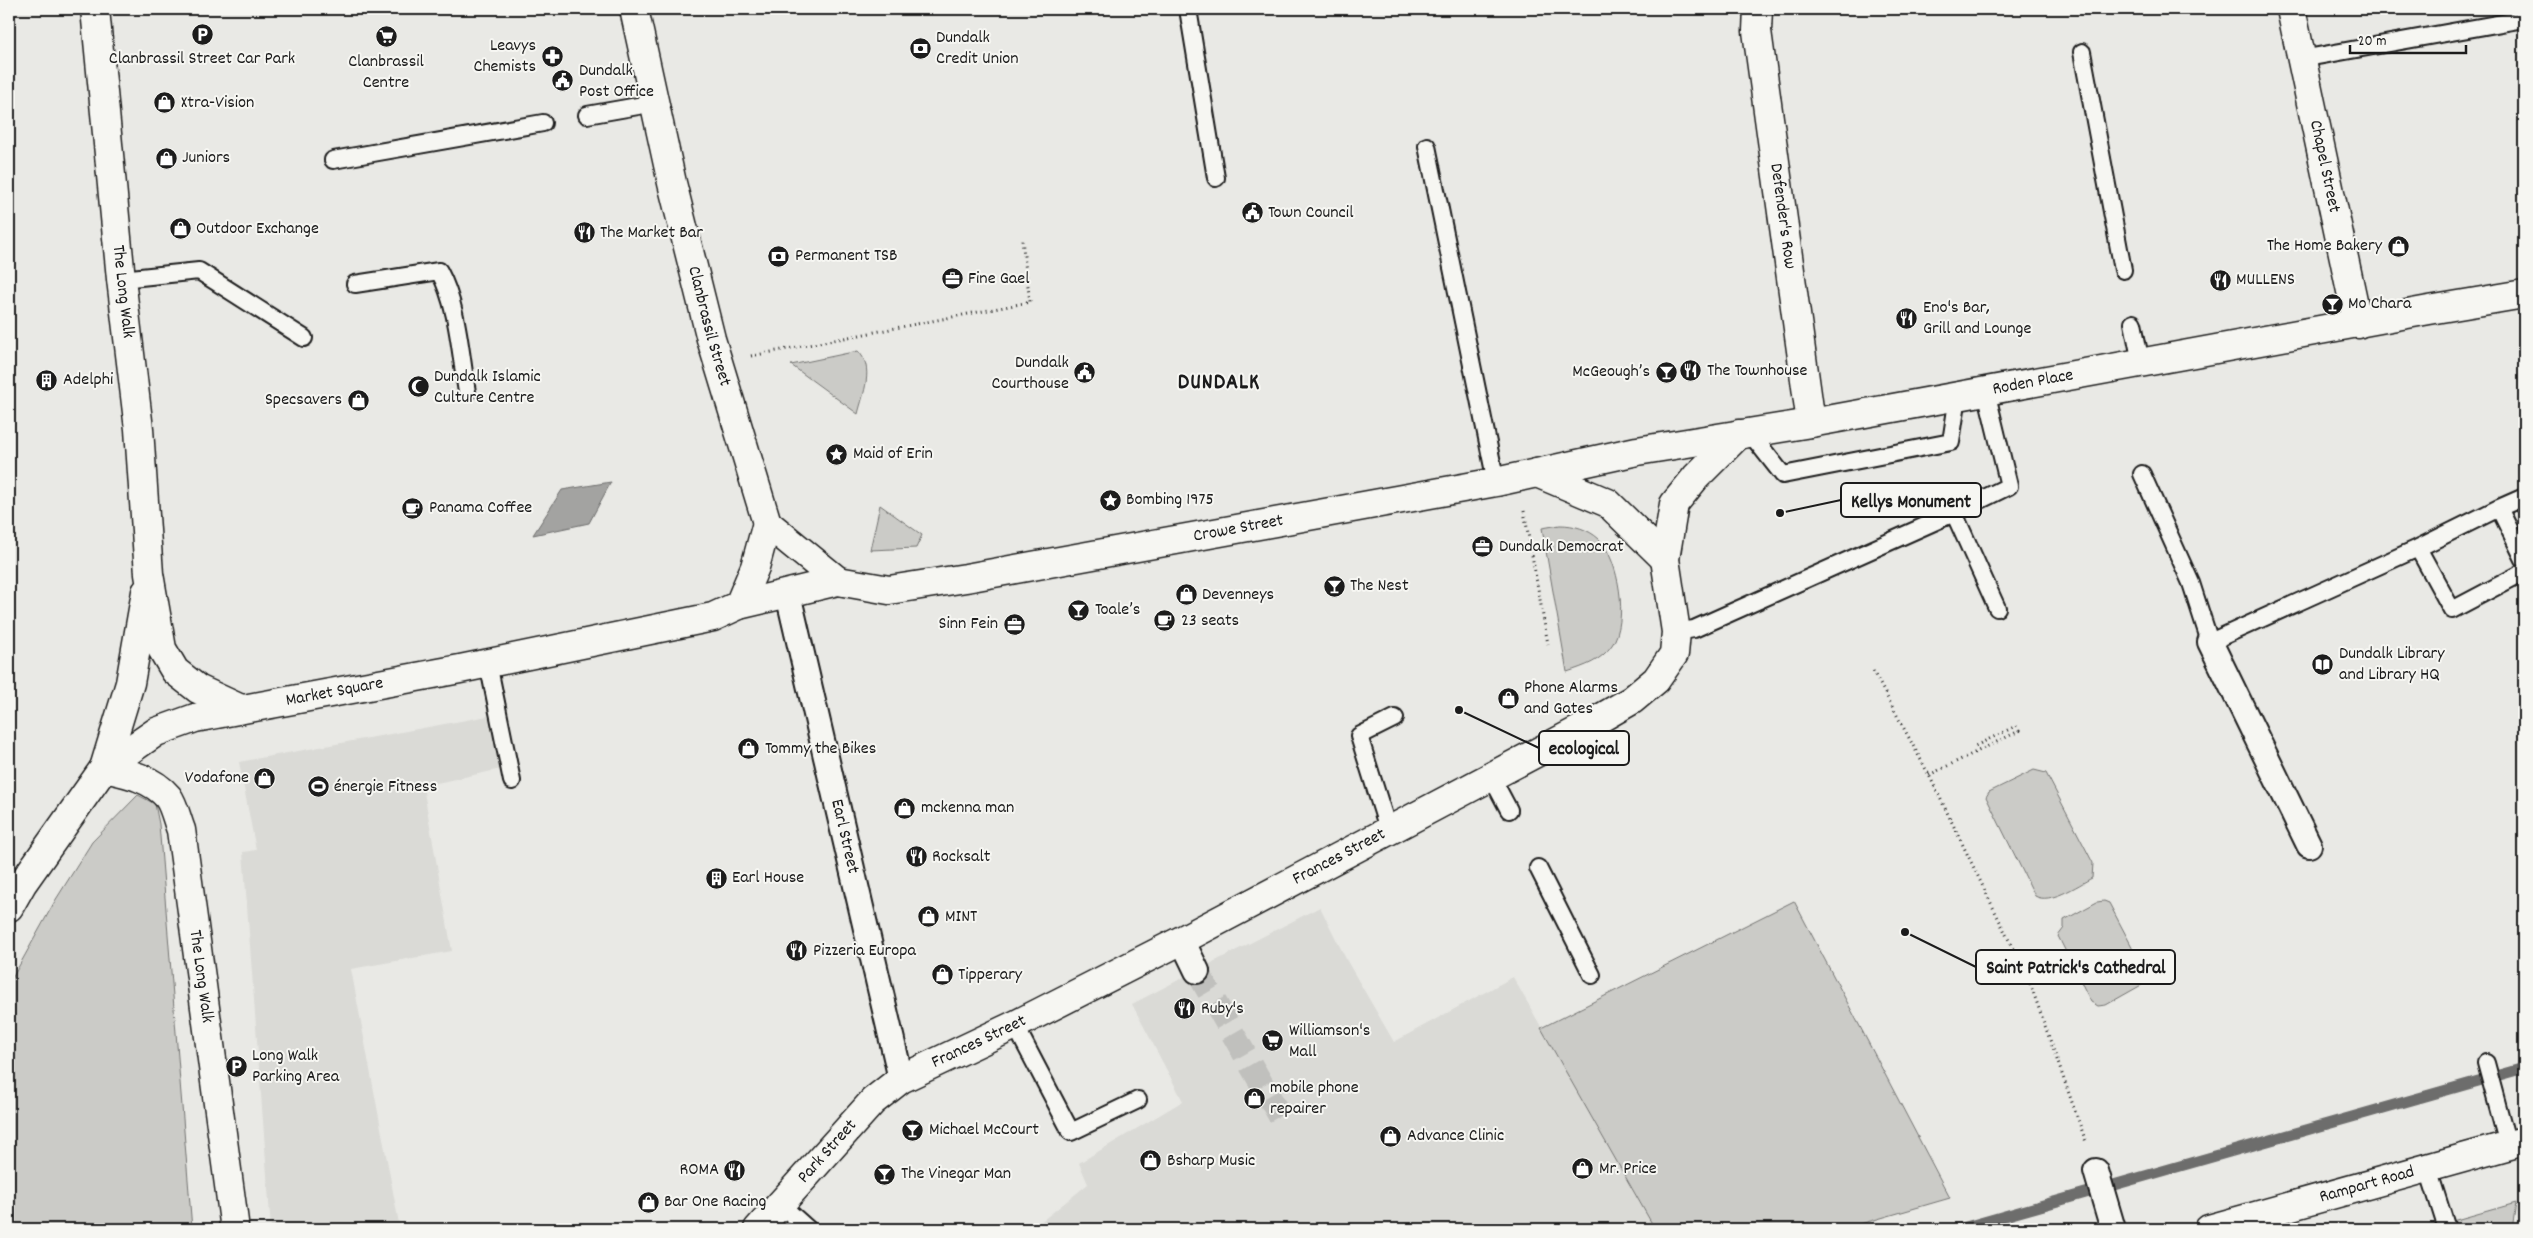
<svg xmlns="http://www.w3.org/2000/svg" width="2533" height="1238" font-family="Dekko,sans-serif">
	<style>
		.built { fill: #dadad6 }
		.green { fill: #cbcbc7; stroke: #747472 }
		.water { fill: #a3a3a1; stroke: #6d6d6c }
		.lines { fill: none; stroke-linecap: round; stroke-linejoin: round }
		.stream { stroke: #6d6d6c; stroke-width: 11 }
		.pedestrian-tunnel { stroke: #c0c0bd; stroke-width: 24; stroke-dasharray: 24 12; stroke-linecap: butt }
		.service-casing { stroke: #1c1c1c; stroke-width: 20 }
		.pedestrian-casing { stroke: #1c1c1c; stroke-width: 28 }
		.minor-casing { stroke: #1c1c1c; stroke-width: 31 }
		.tertiary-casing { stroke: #1c1c1c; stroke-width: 31 }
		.secondary-casing { stroke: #1c1c1c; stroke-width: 31 }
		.path { stroke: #1c1c1c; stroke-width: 3; stroke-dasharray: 1 4; stroke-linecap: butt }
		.service { stroke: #f6f6f2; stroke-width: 16 }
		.pedestrian { stroke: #f6f6f2; stroke-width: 24 }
		.minor { stroke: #f6f6f2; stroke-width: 28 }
		.tertiary { stroke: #f6f6f2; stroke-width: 28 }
		.secondary { stroke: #f6f6f2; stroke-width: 28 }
		.labels { text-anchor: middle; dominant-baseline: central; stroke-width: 4; stroke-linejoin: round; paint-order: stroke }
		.poi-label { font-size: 18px; fill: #1c1c1c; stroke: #f6f6f2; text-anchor: start }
		.street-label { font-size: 18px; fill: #1c1c1c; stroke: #f6f6f2 }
		.district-label { font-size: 22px; font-weight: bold; letter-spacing: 1px; fill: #1c1c1c; stroke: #f6f6f2 }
		.leader { fill: none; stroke: #1c1c1c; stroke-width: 2 }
		.callout-dot { fill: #1c1c1c; stroke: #f6f6f2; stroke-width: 2 }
		.callout { fill: #f6f6f2; stroke: #1c1c1c; stroke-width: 2 }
		.callout-label { font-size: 19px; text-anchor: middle; font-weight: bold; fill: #1c1c1c }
	</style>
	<rect width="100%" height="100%" fill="#e9e9e5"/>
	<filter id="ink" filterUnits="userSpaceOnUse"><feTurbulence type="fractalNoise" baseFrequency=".02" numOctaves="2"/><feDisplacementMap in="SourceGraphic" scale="10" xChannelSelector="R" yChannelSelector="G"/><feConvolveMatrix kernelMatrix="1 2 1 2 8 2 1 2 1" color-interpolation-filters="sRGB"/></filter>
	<g filter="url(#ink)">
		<path class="built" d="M488,716L501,769L423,786L452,951L351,969L400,1229H271L243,852L256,850L239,762Z
			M1320,907L1347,961L1394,1042L1513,977L1655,1229H1032L1088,1184L1079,1163L1183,1101L1132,1004Z"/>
		<path class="green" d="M858,351C875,368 863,393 858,414L791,365Z
			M880,505L922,535L916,548L870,550Z
			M1560,525C1574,525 1588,529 1599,539C1619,560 1629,621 1612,645C1601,661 1585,666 1567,672L1542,528Z
			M2034,770L2046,773L2093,863L2092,878C2078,885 2050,905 2035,896L1986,797L1989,792Z
			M138,795L155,804L159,824L192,1229H9V984L55,901L92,842Z
			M1794,901L1950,1198L1843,1229H1655L1541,1028Z
			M2104,901L2109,903L2148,977L2145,983L2106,1005L2098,1006L2091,1002L2058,936L2064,928V920L2097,902Z
			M2516,1203L2512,1229H2424Z"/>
		<path class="water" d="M611,482L589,523L533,535L562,490Z"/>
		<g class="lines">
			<path class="stream" d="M1959,1229L2524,1068"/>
			<path class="pedestrian-tunnel" d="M1197,971L1280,1116"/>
			<defs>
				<path id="service" d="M1188,9L1216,178
					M2082,52L2123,270
					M2301,59L2524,19
					M587,115L655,103
					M1427,146L1496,482
					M333,160L543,123
					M121,279L199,271L304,338
					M355,284L439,271C458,306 460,352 467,392
					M2133,323L2141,363
					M1750,433L1783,475L1951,442L1958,396
					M2142,474L2191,583L2210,642L2418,548L2452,610L2524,572
					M2499,508L2524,497
					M1954,513L1997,608
					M2418,548L2499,508L2524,559
					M1676,632L1694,629L1954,513L2009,486L1986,391
					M488,663L512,781
					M1491,776L1509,810
					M1389,832L1359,736L1395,718
					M1538,868L1592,975
					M1015,1025L1071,1132L1138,1100
					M2486,1063L2508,1145
					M2428,1169L2447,1229
					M780,1204L808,1229"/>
				<g id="pedestrian">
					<path id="s1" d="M788,594L901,1079"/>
					<path d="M2210,642L2309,845"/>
					<path d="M1182,940L1197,971"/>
					<path d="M2096,1171L2113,1229"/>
				</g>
				<g id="minor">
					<path id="s2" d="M1758,9L1757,31L1811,423"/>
					<path id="s3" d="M2291,9L2358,324"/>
					<path id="s4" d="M104,768C127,773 152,778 168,797C174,805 177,820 181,830L234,1222L233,1229"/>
					<path id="s5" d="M2209,1229L2524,1141"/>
				</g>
				<g id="tertiary">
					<path id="s6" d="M95,9L121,279L139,429L149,574L162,649L175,671L198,689L241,709"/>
					<path d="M104,768L130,683L146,592"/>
				</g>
				<g id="secondary">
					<path id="s7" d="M634,9L672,183L711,339L767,523L838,581"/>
					<path d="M1537,473L1608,503L1665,559"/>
					<path d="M739,605L755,567L767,523"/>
					<path id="s8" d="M9,907L22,884L104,768L156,732L195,718L460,669L713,617L739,605L838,581L889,590L966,578L1496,482L1637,451L1811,423L2429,310L2524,294"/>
					<path id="s9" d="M758,1229L873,1101L901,1079L1015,1025L1182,940L1587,726L1632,700L1656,680L1674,654L1676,632L1665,559L1674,504L1696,477L1739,434"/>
				</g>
			</defs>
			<use href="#service" class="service-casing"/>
			<use href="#pedestrian" class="pedestrian-casing"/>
			<use href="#minor" class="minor-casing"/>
			<use href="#tertiary" class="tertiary-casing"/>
			<use href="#secondary" class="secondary-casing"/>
			<path class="path" d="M751,356L1030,302L1022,240
				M1524,511L1548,644
				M1873,671L1929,775L2031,986L2086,1142
				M1929,775L2019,731L2016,726L1975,746"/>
			<use href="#service" class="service"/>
			<use href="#pedestrian" class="pedestrian"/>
			<use href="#minor" class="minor"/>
			<use href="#tertiary" class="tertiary"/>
			<use href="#secondary" class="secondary"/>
		</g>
	</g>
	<defs>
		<symbol id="parking-disc" viewBox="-11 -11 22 22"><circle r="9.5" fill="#1c1c1c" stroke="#f6f6f2"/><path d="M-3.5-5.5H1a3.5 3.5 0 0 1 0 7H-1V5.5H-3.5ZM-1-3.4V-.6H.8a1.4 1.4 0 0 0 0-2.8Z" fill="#fff"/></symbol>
		<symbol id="supermarket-disc" viewBox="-11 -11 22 22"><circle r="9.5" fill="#1c1c1c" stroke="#f6f6f2"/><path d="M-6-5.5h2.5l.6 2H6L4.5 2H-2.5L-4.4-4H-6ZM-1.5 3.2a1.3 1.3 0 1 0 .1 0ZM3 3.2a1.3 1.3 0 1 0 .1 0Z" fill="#fff"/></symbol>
		<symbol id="bank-disc" viewBox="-11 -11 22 22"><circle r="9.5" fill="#1c1c1c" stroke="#f6f6f2"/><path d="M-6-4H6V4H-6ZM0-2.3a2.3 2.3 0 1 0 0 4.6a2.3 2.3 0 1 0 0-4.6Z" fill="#fff"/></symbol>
		<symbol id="pharmacy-disc" viewBox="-11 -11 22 22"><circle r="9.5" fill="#1c1c1c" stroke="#f6f6f2"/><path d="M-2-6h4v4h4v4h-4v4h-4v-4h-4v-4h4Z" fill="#fff"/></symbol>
		<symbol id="civic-disc" viewBox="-11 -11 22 22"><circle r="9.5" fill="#1c1c1c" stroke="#f6f6f2"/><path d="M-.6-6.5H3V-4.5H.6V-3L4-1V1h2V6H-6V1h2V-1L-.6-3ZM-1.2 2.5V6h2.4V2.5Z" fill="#fff"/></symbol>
		<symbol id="shop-disc" viewBox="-11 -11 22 22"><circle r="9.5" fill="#1c1c1c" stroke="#f6f6f2"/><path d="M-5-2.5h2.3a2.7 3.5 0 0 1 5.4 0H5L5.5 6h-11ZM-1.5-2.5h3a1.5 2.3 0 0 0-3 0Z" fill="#fff"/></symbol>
		<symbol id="restaurant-disc" viewBox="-11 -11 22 22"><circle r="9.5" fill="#1c1c1c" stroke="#f6f6f2"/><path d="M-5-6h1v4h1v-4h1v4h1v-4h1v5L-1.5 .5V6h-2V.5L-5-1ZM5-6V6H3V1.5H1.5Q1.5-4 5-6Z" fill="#fff"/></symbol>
		<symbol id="office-disc" viewBox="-11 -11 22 22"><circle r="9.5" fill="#1c1c1c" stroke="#f6f6f2"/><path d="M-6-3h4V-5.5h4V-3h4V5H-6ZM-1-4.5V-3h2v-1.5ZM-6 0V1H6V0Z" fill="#fff"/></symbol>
		<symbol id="bar-disc" viewBox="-11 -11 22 22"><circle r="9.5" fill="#1c1c1c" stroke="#f6f6f2"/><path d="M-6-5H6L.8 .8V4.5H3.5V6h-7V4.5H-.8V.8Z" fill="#fff"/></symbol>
		<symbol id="building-disc" viewBox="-11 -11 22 22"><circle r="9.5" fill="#1c1c1c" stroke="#f6f6f2"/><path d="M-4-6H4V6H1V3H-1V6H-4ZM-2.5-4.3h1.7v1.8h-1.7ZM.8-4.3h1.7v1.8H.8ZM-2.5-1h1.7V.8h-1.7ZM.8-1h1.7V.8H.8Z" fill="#fff"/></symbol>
		<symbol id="mosque-disc" viewBox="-11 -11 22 22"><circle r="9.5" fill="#1c1c1c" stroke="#f6f6f2"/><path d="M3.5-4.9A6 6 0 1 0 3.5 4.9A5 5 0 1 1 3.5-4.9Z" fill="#fff"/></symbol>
		<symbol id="sight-disc" viewBox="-11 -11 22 22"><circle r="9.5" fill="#1c1c1c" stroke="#f6f6f2"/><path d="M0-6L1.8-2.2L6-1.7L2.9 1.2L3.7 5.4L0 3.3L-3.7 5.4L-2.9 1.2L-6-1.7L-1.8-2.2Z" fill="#fff"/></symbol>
		<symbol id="cafe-disc" viewBox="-11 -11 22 22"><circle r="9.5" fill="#1c1c1c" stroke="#f6f6f2"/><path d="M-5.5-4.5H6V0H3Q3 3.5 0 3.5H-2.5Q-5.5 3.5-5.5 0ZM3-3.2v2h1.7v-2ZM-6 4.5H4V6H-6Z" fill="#fff"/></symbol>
		<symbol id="library-disc" viewBox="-11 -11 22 22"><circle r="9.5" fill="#1c1c1c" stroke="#f6f6f2"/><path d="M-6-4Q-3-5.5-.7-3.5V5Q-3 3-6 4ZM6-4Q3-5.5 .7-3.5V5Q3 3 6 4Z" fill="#fff"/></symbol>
		<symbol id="stadium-disc" viewBox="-11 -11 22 22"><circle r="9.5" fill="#1c1c1c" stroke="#f6f6f2"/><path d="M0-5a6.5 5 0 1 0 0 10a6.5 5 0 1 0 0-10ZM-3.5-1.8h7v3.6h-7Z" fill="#fff"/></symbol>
	</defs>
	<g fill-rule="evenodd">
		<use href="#parking-disc" x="190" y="22" width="25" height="25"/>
		<use href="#supermarket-disc" x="374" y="24" width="25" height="25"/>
		<use href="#bank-disc" x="908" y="36" width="25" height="25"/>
		<use href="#pharmacy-disc" x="540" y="44" width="25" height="25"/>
		<use href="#civic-disc" x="550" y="68" width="25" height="25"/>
		<use href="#shop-disc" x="152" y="90" width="25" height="25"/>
		<use href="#shop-disc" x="154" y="146" width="25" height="25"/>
		<use href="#civic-disc" x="1240" y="200" width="25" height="25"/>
		<use href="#shop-disc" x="168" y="216" width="25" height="25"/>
		<use href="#restaurant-disc" x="572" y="220" width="25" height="25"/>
		<use href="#shop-disc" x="2386" y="234" width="25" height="25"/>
		<use href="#bank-disc" x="766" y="244" width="25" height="25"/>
		<use href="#office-disc" x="940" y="266" width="25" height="25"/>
		<use href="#restaurant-disc" x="2208" y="268" width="25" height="25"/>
		<use href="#bar-disc" x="2320" y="292" width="25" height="25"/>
		<use href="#restaurant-disc" x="1894" y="306" width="25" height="25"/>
		<use href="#restaurant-disc" x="1678" y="358" width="25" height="25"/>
		<use href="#bar-disc" x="1654" y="360" width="25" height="25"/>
		<use href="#civic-disc" x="1072" y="360" width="25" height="25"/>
		<use href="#building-disc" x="34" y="368" width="25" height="25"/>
		<use href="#mosque-disc" x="406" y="374" width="25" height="25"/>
		<use href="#shop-disc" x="346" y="388" width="25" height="25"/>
		<use href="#sight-disc" x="824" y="442" width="25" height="25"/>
		<use href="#sight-disc" x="1098" y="488" width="25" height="25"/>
		<use href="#cafe-disc" x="400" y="496" width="25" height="25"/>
		<use href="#office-disc" x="1470" y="534" width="25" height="25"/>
		<use href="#bar-disc" x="1322" y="574" width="25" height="25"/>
		<use href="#shop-disc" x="1174" y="582" width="25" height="25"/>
		<use href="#bar-disc" x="1066" y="598" width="25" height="25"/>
		<use href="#cafe-disc" x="1152" y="608" width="25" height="25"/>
		<use href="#office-disc" x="1002" y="612" width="25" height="25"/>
		<use href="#library-disc" x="2310" y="652" width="25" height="25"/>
		<use href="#shop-disc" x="1496" y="686" width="25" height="25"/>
		<use href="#shop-disc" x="736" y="736" width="25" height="25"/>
		<use href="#shop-disc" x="252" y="766" width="25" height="25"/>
		<use href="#stadium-disc" x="306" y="774" width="25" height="25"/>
		<use href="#shop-disc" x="892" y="796" width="25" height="25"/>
		<use href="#restaurant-disc" x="904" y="844" width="25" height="25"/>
		<use href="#building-disc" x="704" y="866" width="25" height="25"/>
		<use href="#shop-disc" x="916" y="904" width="25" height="25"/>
		<use href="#restaurant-disc" x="784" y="938" width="25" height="25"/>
		<use href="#shop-disc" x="930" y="962" width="25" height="25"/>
		<use href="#restaurant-disc" x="1172" y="996" width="25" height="25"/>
		<use href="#supermarket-disc" x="1260" y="1028" width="25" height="25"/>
		<use href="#parking-disc" x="224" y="1054" width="25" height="25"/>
		<use href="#shop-disc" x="1242" y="1086" width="25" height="25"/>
		<use href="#bar-disc" x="900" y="1118" width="25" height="25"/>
		<use href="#shop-disc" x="1378" y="1124" width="25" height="25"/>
		<use href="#shop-disc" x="1138" y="1148" width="25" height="25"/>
		<use href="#shop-disc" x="1570" y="1156" width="25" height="25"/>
		<use href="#restaurant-disc" x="722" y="1158" width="25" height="25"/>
		<use href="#bar-disc" x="872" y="1162" width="25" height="25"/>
		<use href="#shop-disc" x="636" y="1190" width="25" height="25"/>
	</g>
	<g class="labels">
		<g class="poi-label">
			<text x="936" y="38">Dundalk<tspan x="936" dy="21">Credit Union</tspan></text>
			<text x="536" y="46" text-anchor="end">Leavys<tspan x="536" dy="21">Chemists</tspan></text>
			<text x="202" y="59" text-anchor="middle">Clanbrassil Street Car Park</text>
			<text x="386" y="62" text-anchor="middle">Clanbrassil<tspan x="386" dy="21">Centre</tspan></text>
			<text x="579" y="71">Dundalk<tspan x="579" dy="21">Post Office</tspan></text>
			<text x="181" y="103">Xtra-Vision</text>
			<text x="182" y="158">Juniors</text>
			<text x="1268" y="213">Town Council</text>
			<text x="196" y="229">Outdoor Exchange</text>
			<text x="600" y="233">The Market Bar</text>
			<text x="2382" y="246" text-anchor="end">The Home Bakery</text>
			<text x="795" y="256">Permanent TSB</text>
			<text x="968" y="279">Fine Gael</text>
			<text x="2236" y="280">MULLENS</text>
			<text x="2348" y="304">Mo Chara</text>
			<text x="1923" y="308">Eno's Bar,<tspan x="1923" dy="21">Grill and Lounge</tspan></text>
			<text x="1069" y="363" text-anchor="end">Dundalk<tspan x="1069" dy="21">Courthouse</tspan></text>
			<text x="1707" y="371">The Townhouse</text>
			<text x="1650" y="372" text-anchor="end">McGeough’s</text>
			<text x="434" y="377">Dundalk Islamic<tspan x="434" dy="21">Culture Centre</tspan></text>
			<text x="63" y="380">Adelphi</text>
			<text x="342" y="400" text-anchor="end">Specsavers</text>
			<text x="853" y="454">Maid of Erin</text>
			<text x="1126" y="500">Bombing 1975</text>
			<text x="429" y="508">Panama Coffee</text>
			<text x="1499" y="547">Dundalk Democrat</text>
			<text x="1350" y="586">The Nest</text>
			<text x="1202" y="595">Devenneys</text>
			<text x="1095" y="610">Toale’s</text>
			<text x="1181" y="621">23 seats</text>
			<text x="998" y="624" text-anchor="end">Sinn Fein</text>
			<text x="2339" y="654">Dundalk Library<tspan x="2339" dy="21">and Library HQ</tspan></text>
			<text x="1524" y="688">Phone Alarms<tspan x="1524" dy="21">and Gates</tspan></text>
			<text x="765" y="749">Tommy the Bikes</text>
			<text x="249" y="778" text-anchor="end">Vodafone</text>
			<text x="334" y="787">énergie Fitness</text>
			<text x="921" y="808">mckenna man</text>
			<text x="932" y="857">Rocksalt</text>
			<text x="732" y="878">Earl House</text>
			<text x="945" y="917">MINT</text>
			<text x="813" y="951">Pizzeria Europa</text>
			<text x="958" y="975">Tipperary</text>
			<text x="1201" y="1009">Ruby's</text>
			<text x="1289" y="1031">Williamson's<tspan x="1289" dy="21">Mall</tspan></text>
			<text x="252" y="1056">Long Walk<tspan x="252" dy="21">Parking Area</tspan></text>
			<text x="1270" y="1088">mobile phone<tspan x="1270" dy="21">repairer</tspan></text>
			<text x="929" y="1130">Michael McCourt</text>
			<text x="1407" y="1136">Advance Clinic</text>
			<text x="1167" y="1161">Bsharp Music</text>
			<text x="1599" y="1169">Mr. Price</text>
			<text x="719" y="1170" text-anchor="end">ROMA</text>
			<text x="901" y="1174">The Vinegar Man</text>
			<text x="664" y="1202">Bar One Racing</text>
		</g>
		<g class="street-label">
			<text stroke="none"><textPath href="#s3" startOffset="161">Chapel Street</textPath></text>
			<text stroke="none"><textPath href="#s2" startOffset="209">Defender's Row</textPath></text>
			<text stroke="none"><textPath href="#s6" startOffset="284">The Long Walk</textPath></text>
			<text stroke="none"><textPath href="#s7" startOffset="326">Clanbrassil Street</textPath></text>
			<text stroke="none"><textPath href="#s8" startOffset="2146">Roden Place</textPath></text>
			<text stroke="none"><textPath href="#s8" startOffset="1338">Crowe Street</textPath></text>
			<text stroke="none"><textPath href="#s8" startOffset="415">Market Square</textPath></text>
			<text stroke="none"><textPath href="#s1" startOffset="249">Earl Street</textPath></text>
			<text stroke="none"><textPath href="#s9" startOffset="699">Frances Street</textPath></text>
			<text stroke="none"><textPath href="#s4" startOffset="255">The Long Walk</textPath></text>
			<text stroke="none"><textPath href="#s9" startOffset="294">Frances Street</textPath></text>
			<text stroke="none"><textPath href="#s9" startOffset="104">Park Street</textPath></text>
			<text stroke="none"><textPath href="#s5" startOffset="164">Rampart Road</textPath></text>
		</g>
		<g class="district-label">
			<text x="1219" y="383">DUNDALK</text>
		</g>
	</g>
	<path class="leader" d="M1780 513L1841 500M1459 710L1539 748M1905 932L1976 967"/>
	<g class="callout-dot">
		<circle cx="1780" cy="513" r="5"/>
		<circle cx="1459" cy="710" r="5"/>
		<circle cx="1905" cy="932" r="5"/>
	</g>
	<g class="callout">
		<rect x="1841" y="483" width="140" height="34" rx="5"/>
		<rect x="1539" y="731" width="90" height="34" rx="5"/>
		<rect x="1976" y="950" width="199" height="34" rx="5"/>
	</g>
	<g class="callout-label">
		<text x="1911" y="507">Kellys Monument</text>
		<text x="1584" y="754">ecological</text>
		<text x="2076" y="973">Saint Patrick's Cathedral</text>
	</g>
	<rect width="2533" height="1238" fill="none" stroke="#f6f6f2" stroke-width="30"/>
	<rect x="15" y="15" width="2503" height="1208" fill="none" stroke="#1c1c1c" stroke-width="2" filter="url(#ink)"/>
	<path d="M2350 45v8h116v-8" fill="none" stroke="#1c1c1c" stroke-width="2.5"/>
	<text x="2358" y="45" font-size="15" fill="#1c1c1c" stroke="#f6f6f2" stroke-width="4" paint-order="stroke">20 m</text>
</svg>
